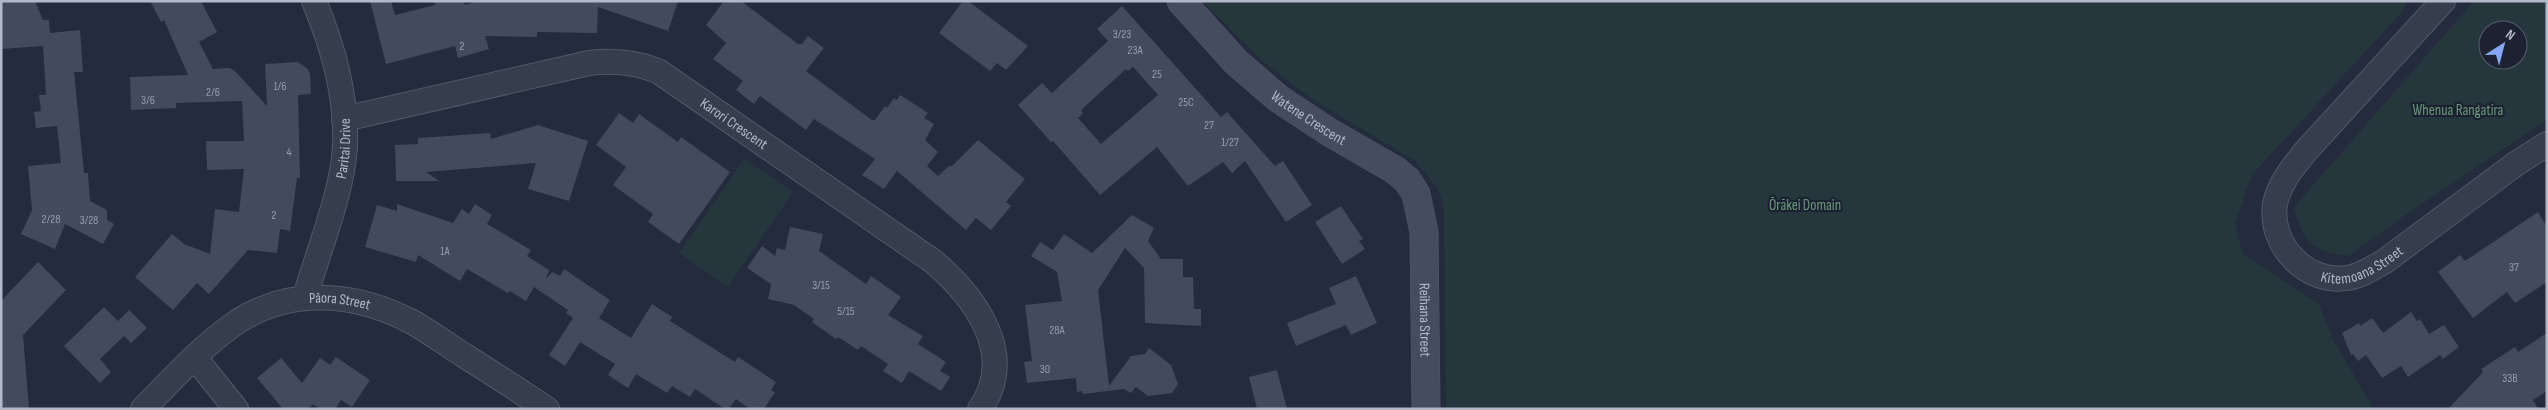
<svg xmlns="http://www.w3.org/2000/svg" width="2548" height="410" font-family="'Sofia Sans Condensed',sans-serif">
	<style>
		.green { fill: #25373d; fill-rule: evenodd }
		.building { fill: #424a5e; fill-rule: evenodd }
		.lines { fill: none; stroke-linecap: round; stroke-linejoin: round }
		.street-casing { stroke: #525867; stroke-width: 26 }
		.secondary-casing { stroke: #525867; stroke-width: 29 }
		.street { stroke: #363d4c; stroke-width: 24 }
		.secondary { stroke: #444c5f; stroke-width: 28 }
		.labels { text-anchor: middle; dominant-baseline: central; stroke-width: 4.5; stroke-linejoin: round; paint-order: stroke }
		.number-label { font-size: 12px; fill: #969cad }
		.park-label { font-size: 15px; fill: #699879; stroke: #1c2231 }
		.street-label { font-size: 15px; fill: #b2b8c7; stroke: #1c2231 }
	</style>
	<rect width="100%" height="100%" fill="#232b3c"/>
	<path class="green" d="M1202,1H2408L2401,13L2251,176L2235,225L2243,254L2319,304L2332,338L2374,409H1446L1444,214L1441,196L1435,185L1415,161L1310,98L1265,63Z
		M2474,1H2547V120L2404,216L2349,256C2311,250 2304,246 2294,207ZM2488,30H2518V60H2488Z
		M744,159L793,192L728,287L679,253Z"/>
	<path class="building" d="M1,1H35L43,20H49L50,33L80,30L83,72H74L84,173H88L90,201L107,210V220L114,224L103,244L65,224L55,249L21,234L32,210L28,166L61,163L57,126L36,128L34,112L41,111L39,95H46L43,46L1,49Z
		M150,1H201L217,32L199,42L213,69L229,68L235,71L267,106L265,64L298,62L308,69L310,75L311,94L298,95L300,178H297L290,231L280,229L277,253L248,250L209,294L197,283L173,310L135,277L172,234L184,244L210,254L215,209L239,212L244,169L207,170L206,141H244L242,101L176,103V108L131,110L130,77L188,75L164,20L161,22Z
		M370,1H391L395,15L435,5L434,1H464L465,5L478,1H678L668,31L598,7L597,33L537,32V37L485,36L489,49L458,58L455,46L386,64Z
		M724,1H741L798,44H802L808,36L824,48L806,71L872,120H875L885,106L887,108L894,98L897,100L900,95L928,113L924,118L934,124L925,140L938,152L927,166L938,176L949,166H952L978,140L1025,179L1006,202L1011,206L991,230L976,218L966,230L897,171L884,189L862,175L875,159L814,119L806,130L760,96L754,104L736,90L743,81L713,59L726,43L706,25Z
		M963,1H968L1028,46L1006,70L997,63L990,71L939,33Z
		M1122,6L1221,117L1227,112L1275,166L1283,161L1312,205L1286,222L1245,161L1232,173L1223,162L1188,186L1157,147L1100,195L1053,141L1051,142L1018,105L1042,83L1052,93L1108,41L1097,29ZM1133,67L1158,95L1101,144L1078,118L1083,113L1081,110L1126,69L1128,71Z
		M619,113L633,123L639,114L678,142L681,137L730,172L679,244L648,222L653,214L613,185L626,167L596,145Z
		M538,125L588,141L569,201L528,189L536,163L426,172L439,181H396L395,145L418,144V138L490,133L491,139Z
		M397,204L453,223L462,209L469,214L475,204L492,215L487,224L531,250L527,256L549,270L546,279L552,272L560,276L564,269L610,300L599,318L631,338L652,304L672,317L670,321L735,362L738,357L776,382L771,390L775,392L764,409H750L736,399L729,409H725L695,389L690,397L672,386L667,393L636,374L628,388L608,375L615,364L580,342L565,366L549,355L573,318L566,313L568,310L534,287L526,301L510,291L508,293L467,269L460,281L418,255L416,262L365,247L377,205L397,211Z
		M1341,206L1363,239L1359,241L1365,249L1342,264L1315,222Z
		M2538,212L2547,227V282L2515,303L2507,292L2473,318L2438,272L2460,255L2465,261Z
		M1132,215L1154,228L1148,241L1161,259H1183V277H1193L1194,309H1201V326L1145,323L1144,268L1125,248L1098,290L1109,386L1131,356L1145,354L1149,348L1171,365L1178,384L1172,393L1148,396L1136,387L1131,393L1124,389L1083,394L1082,391L1077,392L1076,378L1027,383L1024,362L1032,361L1025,305L1062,301L1057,272L1031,256L1040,242L1053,250L1064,234L1092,253Z
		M790,227L823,234L819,251L866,284L871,276L901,297L888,315L923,336L918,344L946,362L940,371L950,377L941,391L909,371L902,383L883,371L888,364L861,346L858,350L838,337L836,339L812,322L814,319L794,305L768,299L771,284L747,268L762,246L775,256L777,248L785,250Z
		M38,262L66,290L23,335L29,409H1V301Z
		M1356,276L1377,323L1351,335L1346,325L1296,346L1287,323L1336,304L1329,288Z
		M104,307L118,321L129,310L147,328L131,343L124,336L100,359L111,372L100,383L64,346Z
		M2411,312L2417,321L2420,319L2429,334L2444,325L2459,347L2443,359L2440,355L2408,377L2401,366L2382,378L2366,355L2358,361L2353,354L2351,355L2342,333L2359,323L2360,326L2372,318L2383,333Z
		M2547,333V391L2533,400L2538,409H2448L2483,372L2481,369L2515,347L2518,352Z
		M336,357L370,380L352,407L341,400L335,409H320L313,404L308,409H283L257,378L281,358L302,383L320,358L330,365Z
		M1277,370L1287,409H1257L1249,377Z"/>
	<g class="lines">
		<defs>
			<g id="street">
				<path id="s1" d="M2443,1L2305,152C2293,167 2279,184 2275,204C2269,245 2306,284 2347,278C2361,276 2373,268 2385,261L2517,163L2547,144"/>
				<path id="s2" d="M344,119L589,63C614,60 635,62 658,71L934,262C975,297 1018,355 980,409"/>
				<path id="s3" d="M305,297C318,252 343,191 345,146C347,95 333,47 314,1"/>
				<path d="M195,358L236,409"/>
				<path id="s4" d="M143,409C172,380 200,348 234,324C290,286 356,292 414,323C431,333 448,345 465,356C492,373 520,391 547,409"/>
			</g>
			<g id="secondary">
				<path id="s5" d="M1181,1L1236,62L1279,99L1329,132L1395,170L1407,180L1416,194L1424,232L1426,409"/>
			</g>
		</defs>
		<use href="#street" class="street-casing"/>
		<use href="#secondary" class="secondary-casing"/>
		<use href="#street" class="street"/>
		<use href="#secondary" class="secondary"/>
	</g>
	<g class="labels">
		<g class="number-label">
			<text x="1122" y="34">3/23</text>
			<text x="462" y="46">2</text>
			<text x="1135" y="50">23A</text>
			<text x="1157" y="74">25</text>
			<text x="280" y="86">1/6</text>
			<text x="213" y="92">2/6</text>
			<text x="148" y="100">3/6</text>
			<text x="1186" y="102">25C</text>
			<text x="1209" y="125">27</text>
			<text x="1230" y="142">1/27</text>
			<text x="289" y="152">4</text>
			<text x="274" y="215">2</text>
			<text x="51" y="219">2/28</text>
			<text x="89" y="220">3/28</text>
			<text x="445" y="251">1A</text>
			<text x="2514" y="267">37</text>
			<text x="821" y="285">3/15</text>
			<text x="846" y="311">5/15</text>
			<text x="1057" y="330">28A</text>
			<text x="1045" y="369">30</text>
			<text x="2510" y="378">33B</text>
		</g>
		<g class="park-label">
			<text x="2458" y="110">Whenua Rangatira</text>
			<text x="1805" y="205">Ōrākei Domain</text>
		</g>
		<g class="street-label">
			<text stroke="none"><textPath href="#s5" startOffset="174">Watene Crescent</textPath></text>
			<text stroke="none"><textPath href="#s2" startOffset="414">Karori Crescent</textPath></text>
			<text stroke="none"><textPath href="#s3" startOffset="154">Paritai Drive</textPath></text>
			<text stroke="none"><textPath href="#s1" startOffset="402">Kitemoana Street</textPath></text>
			<text stroke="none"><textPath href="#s4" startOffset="236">Pāora Street</textPath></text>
			<text stroke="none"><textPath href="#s5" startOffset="434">Reihana Street</textPath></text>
		</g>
	</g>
	<rect width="2548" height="410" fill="none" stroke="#b2b8c7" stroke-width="5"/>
	<g transform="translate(2503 45) rotate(36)"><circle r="24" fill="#1c2231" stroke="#585e6d"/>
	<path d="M0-4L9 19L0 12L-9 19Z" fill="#86a7f8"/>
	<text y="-8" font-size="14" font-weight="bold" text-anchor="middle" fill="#b2b8c7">N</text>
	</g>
</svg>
